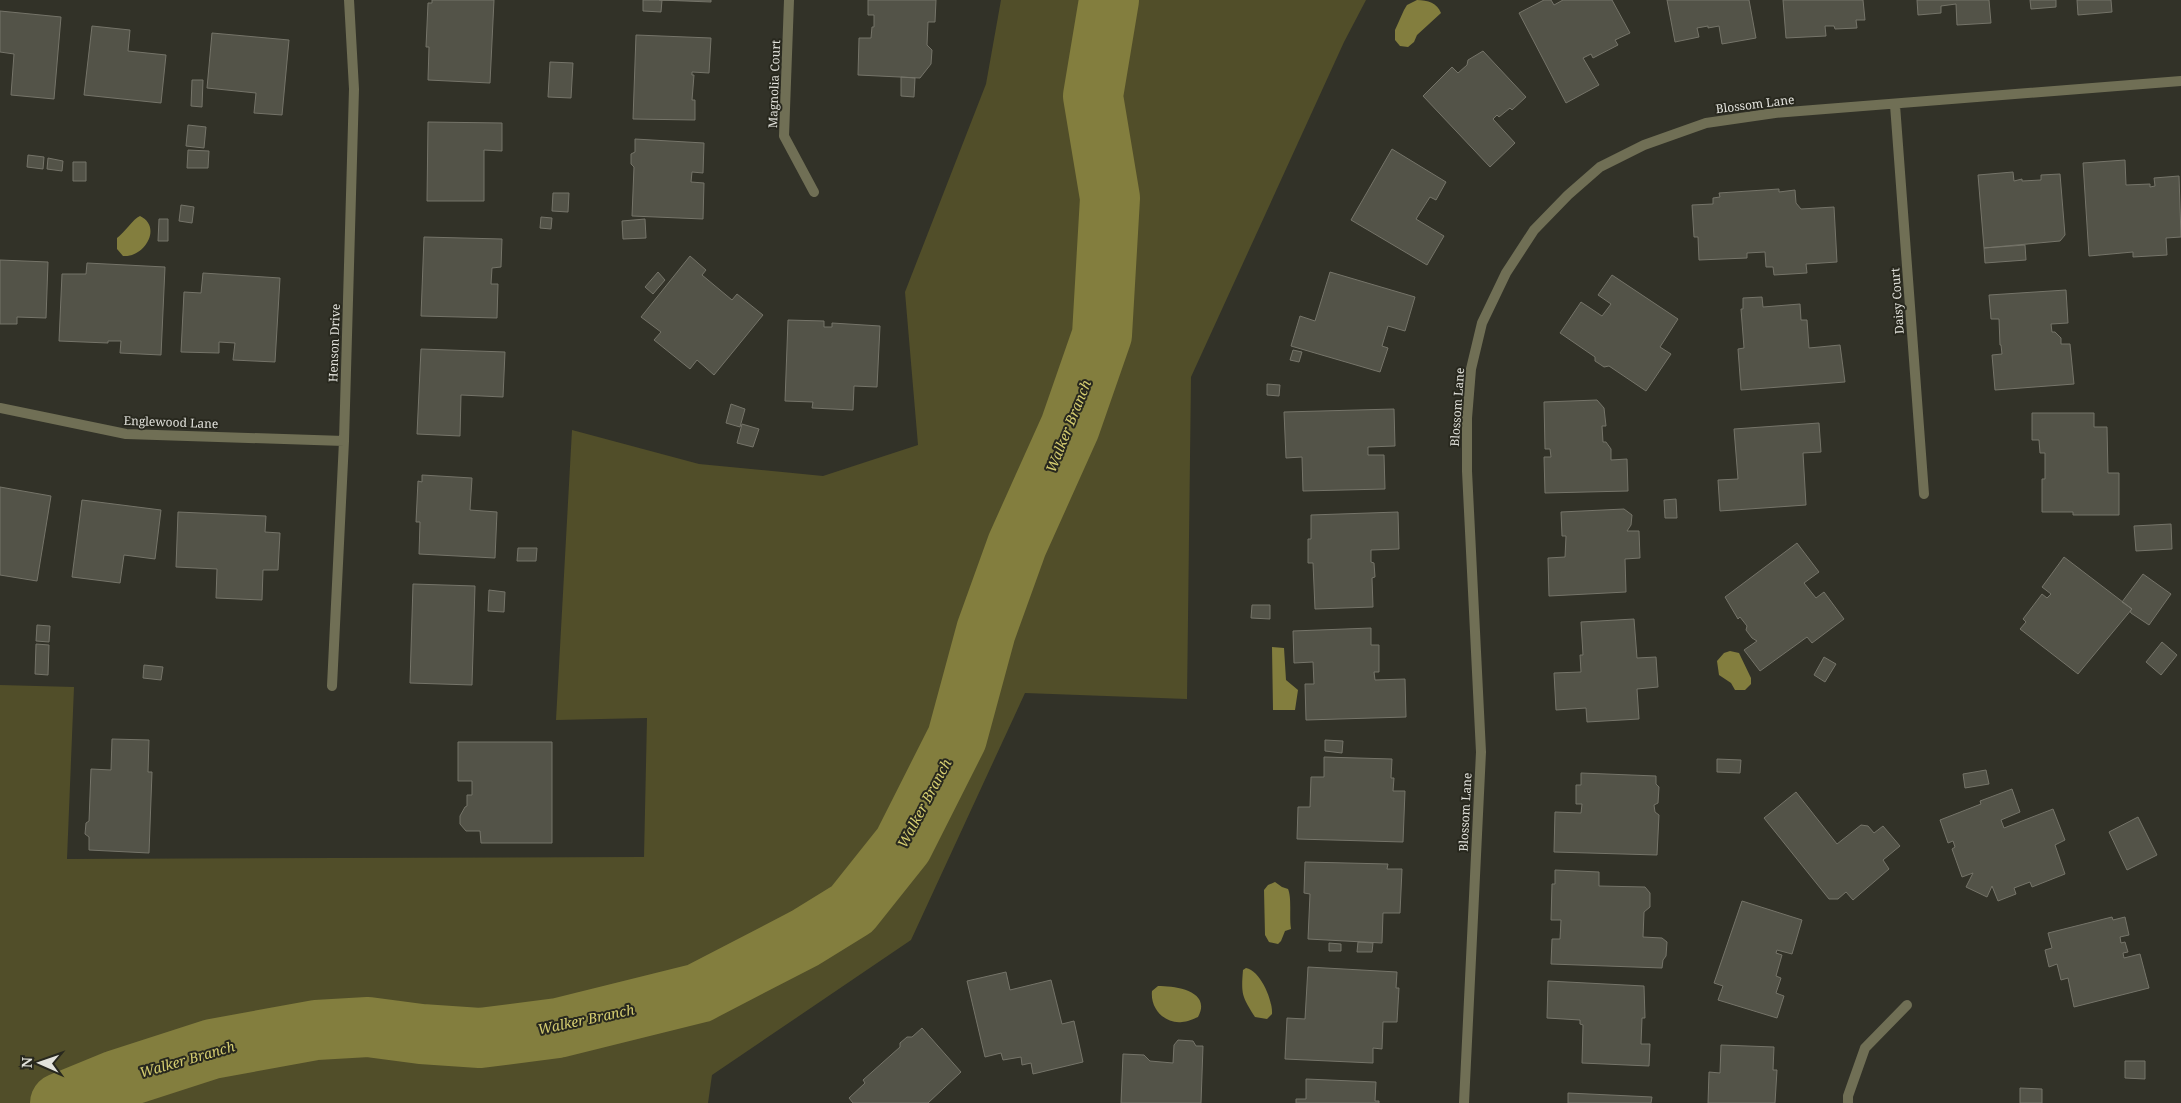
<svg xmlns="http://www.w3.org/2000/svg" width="2181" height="1103" font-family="'Noto Serif',serif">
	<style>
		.green { fill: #514e29 }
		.water { fill: #837e3e }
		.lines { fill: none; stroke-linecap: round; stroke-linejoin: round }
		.river { stroke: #837e3e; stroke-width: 60 }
		.building { fill: #535348; stroke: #757469 }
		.minor { stroke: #706f55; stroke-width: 10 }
		.labels { text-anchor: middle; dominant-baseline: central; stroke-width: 4; stroke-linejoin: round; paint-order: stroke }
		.street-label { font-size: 12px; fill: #e2e2dc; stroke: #28281e }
		.water-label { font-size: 14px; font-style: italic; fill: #d5cd70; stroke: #28281e }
	</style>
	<rect width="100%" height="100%" fill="#323228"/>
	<path class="green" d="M1001,0H1366L1344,42L1191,377L1187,699L1025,693L911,940L712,1075L708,1103H0V685L74,687L67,859L644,857L647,718L556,720L572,430L699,464L823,476L918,445L905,292L986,84Z"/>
	<path class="water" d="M1417,0C1428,0 1437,3 1441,13L1417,35L1414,42L1408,47L1400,46L1395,40V30L1404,10L1407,5Z
		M140,216C163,227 144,258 123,256L117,249V238C125,232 133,219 140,216Z
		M1272,647L1284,648L1286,680L1298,690L1295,710H1273Z
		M1730,651L1739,653L1751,678V684L1745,690H1735L1731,683L1719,675L1717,661L1724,653Z
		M1275,882L1282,887L1288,889C1292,898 1289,917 1291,929L1285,931L1281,941L1278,944L1269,942L1265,935L1264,890L1268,885Z
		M1246,968C1261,971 1273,1001 1272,1014L1267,1019L1255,1017C1242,996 1241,995 1243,970Z
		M1158,986C1176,986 1212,991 1198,1017C1193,1019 1187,1022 1182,1022C1165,1024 1150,1009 1152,991Z"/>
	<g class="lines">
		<path class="river" d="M60,1103L116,1080L212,1049L316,1030L368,1027L421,1034L480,1038L558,1028L699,993L805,938L852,909L903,845L957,738L986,631L1017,545L1070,427L1102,335L1110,198L1093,96L1109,0"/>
	</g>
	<path class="building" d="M432,0H494L490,83L428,80L429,47H426L428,3H432Z
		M643,0H662L661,12L643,11Z
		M659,0H711V2Z
		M868,0H936L935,22H928L927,45L932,50L931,64L920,78L858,75L859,38H871L872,27H874V15H868Z
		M1544,0H1551L1554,5L1563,0H1612L1630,33L1615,40L1618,45L1593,58L1591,54L1583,58L1599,85L1566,103L1519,13Z
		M1667,0H1749L1756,38L1722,44L1719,26L1708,28V26L1697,28L1699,37L1675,42Z
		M1783,0H1863L1865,20H1856L1857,28L1835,29L1834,26H1825L1826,36L1786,38Z
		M1917,0H1989L1991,23L1957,25L1956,4L1941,6V13L1918,15Z
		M2030,0H2056V7L2031,9Z
		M2077,0H2111L2112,12L2078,15Z
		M0,11L61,17L54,99L11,95L14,54L0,52Z
		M92,26L130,30L128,51L166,55L161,103L84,95Z
		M212,33L289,40L282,115L254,113L256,93L207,88Z
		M636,35L711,38L709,73L692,72V75H694L692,100H695V120L633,119Z
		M1483,51L1526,97L1512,110L1510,108L1499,117L1497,115L1493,119L1515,143L1490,167L1423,96L1452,67L1458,73L1467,65L1468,60Z
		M550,62L573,63L571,98L548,97Z
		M901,77L915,78L914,97L901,96Z
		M192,80H203L202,107L191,106Z
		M428,122L502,123V151L484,150V201H427Z
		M188,125L206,127L204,148L186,146Z
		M635,139L704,143L703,173L692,172L691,182L704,183L703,219L632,216L634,167L631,164V154L635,152Z
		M1392,149L1446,182L1436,200L1430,197L1416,219L1444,236L1427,265L1351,220Z
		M188,150L209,151L208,168H187Z
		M28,155L44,157L43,169L27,167Z
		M48,158L63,161L62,171L47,169Z
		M2125,160L2126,185L2150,184V187L2155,186L2154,178L2179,176L2181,237L2166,238L2167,255L2133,257V252L2089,256L2083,163Z
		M73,162H86V181H73Z
		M2013,172L2014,181L2022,179V181L2041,180V175L2060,174L2065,235L2060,241L1984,248L1978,175Z
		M1779,189V192L1795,190L1796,203L1801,209L1834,207L1837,262L1806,264L1807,273L1774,275L1773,267H1766L1765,252L1747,253V258L1699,260L1698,237H1694L1692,205L1713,204V198L1720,197L1719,193Z
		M553,193H569L568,212L552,211Z
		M181,205L194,207L192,223L179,221Z
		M541,217L552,218L551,229L540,228Z
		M159,219H168V241H158Z
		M645,219L646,238L623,239L622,221Z
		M424,237L502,239L501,267L492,268L491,284H498L497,318L421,316Z
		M2025,245L2026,260L1985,263L1984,248Z
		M690,256L706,270L702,275L732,300L737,294L763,315L714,375L697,360L690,369L654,340L661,332L641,317Z
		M0,260L48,262L46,318L17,317V324H0Z
		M87,263L165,267L161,355L120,353L121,341H108V343L59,341L62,274H86Z
		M658,272L665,280L653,294L645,287Z
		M1330,272L1415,297L1405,331L1388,326L1382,346L1388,348L1380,372L1291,346L1300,316L1315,321Z
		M203,273L280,278L275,362L233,360L235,343L219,342V353L181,352L184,292L201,293Z
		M1612,275L1678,319L1660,347L1671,354L1646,391L1609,366L1604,367L1595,361V357L1560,333L1581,302L1602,316L1611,304L1598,295Z
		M2066,290L2068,323L2051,324L2052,332H2055L2061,338V344H2070L2074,384L1995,390L1992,355L2002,354L2001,345H2000L1999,319H1991L1989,295Z
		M1762,297L1763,307L1800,304L1801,320H1807L1809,348L1840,345L1845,382L1741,390L1738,349L1744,348L1741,309H1743V298Z
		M788,320L824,321V327H832V323L880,326L877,387L854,386L853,410L812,408L813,402L785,401Z
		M421,349L505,352L503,397L461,395L460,436L417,434Z
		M1293,350L1302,352L1299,362L1290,360Z
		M1267,384L1280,385L1279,396L1267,395Z
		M1597,400L1604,408L1606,426H1602L1603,442H1606L1611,449V460L1627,459L1628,491L1545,493L1544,457H1551L1550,449H1545L1544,402Z
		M731,404L745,409L740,427L726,423Z
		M1394,409L1395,446L1368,447V455H1384L1385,489L1303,491L1302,457L1286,458L1284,412Z
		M2032,413H2094V427H2107L2108,473H2119V515H2073V512H2042V479H2045V453H2040L2039,440H2032Z
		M1819,423L1821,452L1803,453L1806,505L1720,511L1718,480L1738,479L1734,429Z
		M742,424L759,429L753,447L737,443Z
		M422,475L472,478L470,510L497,512L495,558L419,554L420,522H416L418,481L422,482Z
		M0,487L51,496L37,581L0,575Z
		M1676,499L1677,518H1665L1664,500Z
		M82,500L161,510L155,559L124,555L120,583L72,577Z
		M1624,509L1632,515L1631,525L1627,531H1639L1640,558L1625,559L1626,592L1549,596L1548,558L1565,557L1566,536H1562L1561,512Z
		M178,512L266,516L265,532L280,533L278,570H263L262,600L216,598L217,569L176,567Z
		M1398,512L1399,549L1371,550V562L1374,563L1375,577L1372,578L1373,607L1315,609L1313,563H1308V539H1311V515Z
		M2171,524L2172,549L2136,551L2134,526Z
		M1797,543L1819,572L1804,583L1816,598L1824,592L1844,619L1812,643L1807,637L1760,671L1744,650L1757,641L1752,638L1746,630L1747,626L1740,617L1738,619L1725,597Z
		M518,548H537L536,561H517Z
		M2064,557L2132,609L2078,674L2020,629L2026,622L2023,619L2042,594L2047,598L2051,594L2042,587Z
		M2143,574L2171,594L2149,625L2131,613L2130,611L2132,609L2122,602Z
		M413,584L475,586L472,685L410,683Z
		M489,590L505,592L504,612L488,611Z
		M1252,605H1270V619L1251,618Z
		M1634,619L1637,658L1656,657L1658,687L1637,689L1639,719L1587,722L1586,708L1556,710L1554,673L1581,672L1580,655H1583L1581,622Z
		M37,625L50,626L49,642L36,641Z
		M1371,628V645H1379V672H1374L1375,680L1405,679L1406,717L1306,720L1305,684H1314L1313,662L1294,663L1293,631Z
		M2162,642L2177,655L2161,675L2146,662Z
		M36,644L49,645L48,675L35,674Z
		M1824,657L1836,664L1825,682L1814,675Z
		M144,665L163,667L161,680L143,678Z
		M112,739L149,740L148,772H152L149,853L89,850V837L85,834L86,823L89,821L91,769L111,770Z
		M1325,740L1343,741L1342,753L1325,751Z
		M458,742H552V843H481L480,831H466L460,824V816L465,807L467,806V795H472V781H458Z
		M1324,757L1392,759L1391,778H1394L1393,791H1405L1403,842L1297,839L1298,807H1310L1311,777H1324Z
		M1717,759L1741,760L1740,773L1717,772Z
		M1986,770L1989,784L1965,788L1963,774Z
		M1581,773L1656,776V784L1659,787L1658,803L1654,805L1655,812L1659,815L1657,855L1554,852L1555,812L1581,813L1582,804H1576V785H1581Z
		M2012,789L2020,812L2001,820L2004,828L2053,809L2065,840L2055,845L2065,874L2032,887L2030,882L2014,888L2016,894L1998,901L1992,886L1987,897L1966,887L1973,873L1962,877L1952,849L1955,847L1953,841L1948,843L1940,820L1981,804L1980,801Z
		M1796,792L1837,844L1861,825L1868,826L1874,833L1883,826L1900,846L1883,860L1889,869L1853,900L1846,892L1838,899H1829L1764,818Z
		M2138,817L2157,855L2127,870L2109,832Z
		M1305,862L1388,864L1387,869H1402L1400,913H1383L1382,943L1308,939L1310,894L1304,893Z
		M1555,870L1599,872V886L1645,887L1650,893V907L1644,912L1643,937L1662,938L1667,942L1666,956L1663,960L1662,968L1551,964L1552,939H1560L1561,920H1551L1552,884H1555Z
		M1742,901L1802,920L1792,954L1777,950L1776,953L1782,955L1776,976L1781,978L1776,993L1784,996L1777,1018L1718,1000L1723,986L1714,983Z
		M2112,917L2113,920L2125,917L2129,935L2120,937L2121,943L2125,942L2128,952L2123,953L2124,958L2140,954L2149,988L2074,1007L2068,978L2061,980L2057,964L2049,967L2045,950L2052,948L2048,933Z
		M1358,942L1373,943L1372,952H1357Z
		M1329,943L1341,944V951H1329Z
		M1308,967L1397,972L1396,988H1399L1397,1022H1383L1382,1049L1373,1048V1063L1285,1059L1287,1018L1305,1019Z
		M1006,972L1010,990L1051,980L1062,1024L1074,1021L1083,1062L1033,1074L1031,1063L1022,1065L1021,1057L1003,1060L1001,1053L985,1057L967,981Z
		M1548,981L1644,986L1645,1018H1642L1641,1044H1650L1649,1066L1582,1063L1583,1025L1580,1024V1020L1547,1018Z
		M922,1028L961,1072L928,1103H853L849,1098L865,1083L863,1080L900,1047V1043L907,1037H912Z
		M1178,1040L1193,1041L1196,1046H1203L1201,1103H1121L1123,1054L1144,1055L1150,1061L1173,1063L1174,1045Z
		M1721,1045L1774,1047L1773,1070H1777L1775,1103H1708L1709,1072L1720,1073Z
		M2125,1061H2145V1079L2125,1078Z
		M1306,1079L1376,1082L1375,1101H1379V1103H1296V1099H1306Z
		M2020,1088L2042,1089V1103H2020Z
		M1568,1093L1652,1097L1651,1103H1568Z"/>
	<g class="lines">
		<path class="minor" d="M789,0L784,136L814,192
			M1895,105L1924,494
			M0,408L126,434L344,441
			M332,686L344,441L354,89L349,0
			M1464,1103L1481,752L1467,471V418L1471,369L1482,323L1506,273L1534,230L1568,195L1600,167L1644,145L1706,123L1775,113L2181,81
			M1848,1103V1096L1865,1048L1907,1005"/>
	</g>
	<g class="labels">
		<g class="street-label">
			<text transform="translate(774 84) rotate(-88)">Magnolia Court</text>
			<text transform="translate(1755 104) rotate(-7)">Blossom Lane</text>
			<text transform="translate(1897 301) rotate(-94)">Daisy Court</text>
			<text transform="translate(334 343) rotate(-88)">Henson Drive</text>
			<text transform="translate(1457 407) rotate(-86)">Blossom Lane</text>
			<text transform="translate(171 422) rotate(2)">Englewood Lane</text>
			<text transform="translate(1465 812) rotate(-87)">Blossom Lane</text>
		</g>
		<g class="water-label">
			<text transform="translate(1068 426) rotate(-68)">Walker Branch</text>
			<text transform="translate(924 803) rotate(-62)">Walker Branch</text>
			<text transform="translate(586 1019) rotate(-12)">Walker Branch</text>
			<text transform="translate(187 1059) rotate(-16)">Walker Branch</text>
		</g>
	</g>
	<g transform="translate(40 1063) rotate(272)" stroke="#28281e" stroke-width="4" paint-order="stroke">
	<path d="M0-4L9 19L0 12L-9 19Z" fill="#e2e2dc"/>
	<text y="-8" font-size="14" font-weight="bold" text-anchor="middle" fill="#e2e2dc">N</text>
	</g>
</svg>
